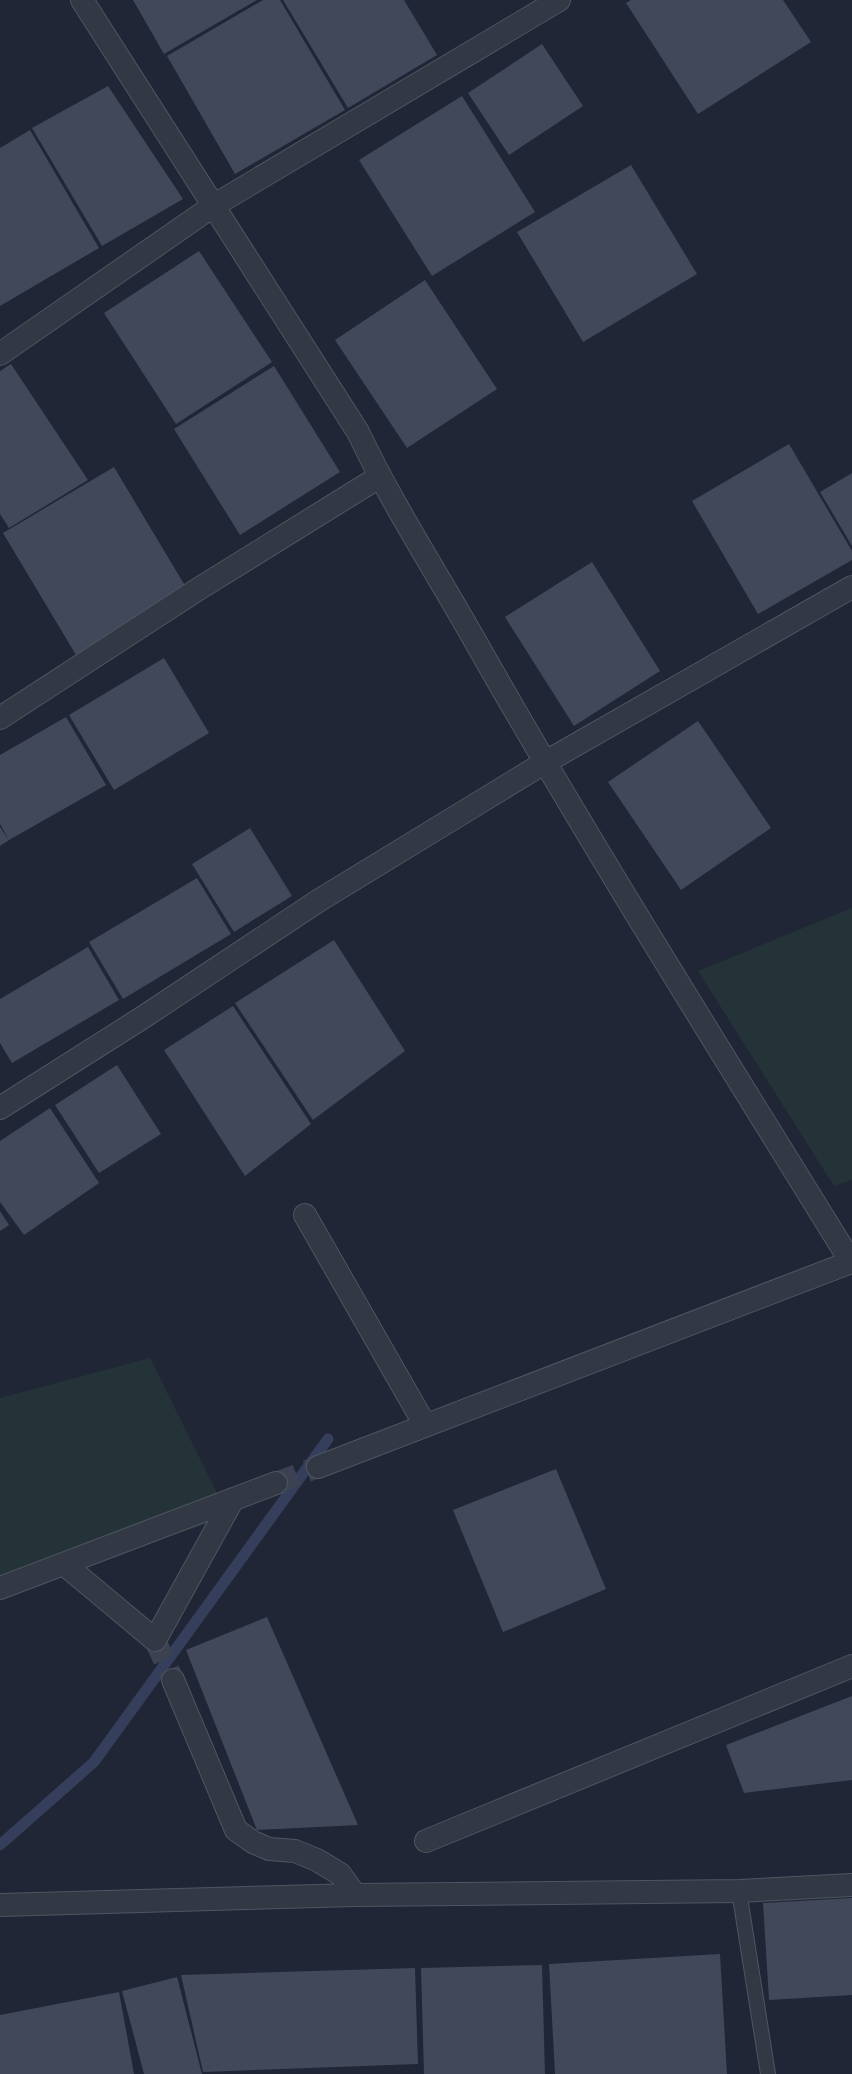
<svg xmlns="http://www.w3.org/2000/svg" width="852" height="2074" font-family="'Varela Round',sans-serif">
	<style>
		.green { fill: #233337 }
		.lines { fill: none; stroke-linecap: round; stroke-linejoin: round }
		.stream { stroke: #353f5b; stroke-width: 11 }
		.building { fill: #41485a }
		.street-tunnel { stroke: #3c4251; stroke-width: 22; stroke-dasharray: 22 11; stroke-linecap: butt }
		.lane-casing { stroke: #515563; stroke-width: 16 }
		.street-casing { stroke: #515563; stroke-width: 24 }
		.lane { stroke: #333845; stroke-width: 14 }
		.street { stroke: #333845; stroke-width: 22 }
	</style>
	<rect width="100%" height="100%" fill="#202635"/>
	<path class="green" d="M852,908V1180L834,1186L698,971Z
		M150,1358L229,1517L0,1590V1398Z"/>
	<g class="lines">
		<path class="stream" d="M0,1845L94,1762L328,1439"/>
	</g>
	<path class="building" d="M133,0H257L164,54Z
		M263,0H280L345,110L235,174L167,56Z
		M283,0H404L437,55L348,108Z
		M631,0H783L811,42L698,114L626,3Z
		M542,44L583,106L509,155L468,93Z
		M108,86L183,199L102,246L32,128Z
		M462,96L535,212L432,276L359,160Z
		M30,130L99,248L0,306V148Z
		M631,165L697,274L583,342L517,232Z
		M199,251L272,362L176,424L104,313Z
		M425,280L497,389L407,448L335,340Z
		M11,364L88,480L9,528L0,514V371Z
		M274,366L340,472L240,535L174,429Z
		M789,444L852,551V560L758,614L692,501Z
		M114,467L187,589L76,655L3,533Z
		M852,473V546L820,492Z
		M592,562L660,671L574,726L505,617Z
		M164,658L209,733L114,790L69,715Z
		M66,717L106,785L9,840L0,824V755Z
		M698,721L771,828L681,890L608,782Z
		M0,827L9,840L0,846Z
		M250,828L292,896L234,932L192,864Z
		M197,878L231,934L123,999L89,942Z
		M334,940L405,1051L313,1120L235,1003Z
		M88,947L119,1000L12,1063L0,1043V999Z
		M233,1006L311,1124L245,1176L164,1050Z
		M117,1065L161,1134L99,1173L55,1105Z
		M50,1108L99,1183L24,1235L0,1202V1141Z
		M0,1211L9,1225L0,1231Z
		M556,1469L606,1589L503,1632L453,1510Z
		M267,1617L358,1825L257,1830L186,1650Z
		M852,1696V1780L744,1793L726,1745Z
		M852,1898V1995L769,2000L763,1903Z
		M720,1954L727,2074H555L549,1964Z
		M542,1965L545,2074H424L421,1968Z
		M415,1968L418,2064L203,2072L181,1975Z
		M177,1977L202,2074H144L122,1991Z
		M119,1992L134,2074H0V2015Z"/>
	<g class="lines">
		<path class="street-tunnel" d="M276,1483L318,1467
			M155,1640L173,1680"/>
		<defs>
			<path id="lane" d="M739,1891L768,2074"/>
			<path id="street" d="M82,0L358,432C392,504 435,570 474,639C594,851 724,1056 851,1262L318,1467
				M0,354L213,206L559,0
				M0,718L200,588L379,477
				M0,1108L145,1016L318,901L544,763L852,587
				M305,1215L425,1425
				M64,1564L155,1640L233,1499
				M0,1588L276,1483
				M173,1680L236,1830L253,1842L269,1849L295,1851L317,1860L340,1874L355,1895
				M426,1841L852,1666
				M0,1905L355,1895L739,1891L852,1885"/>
		</defs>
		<use href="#lane" class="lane-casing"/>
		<use href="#street" class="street-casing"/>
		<use href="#lane" class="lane"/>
		<use href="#street" class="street"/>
	</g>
</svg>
